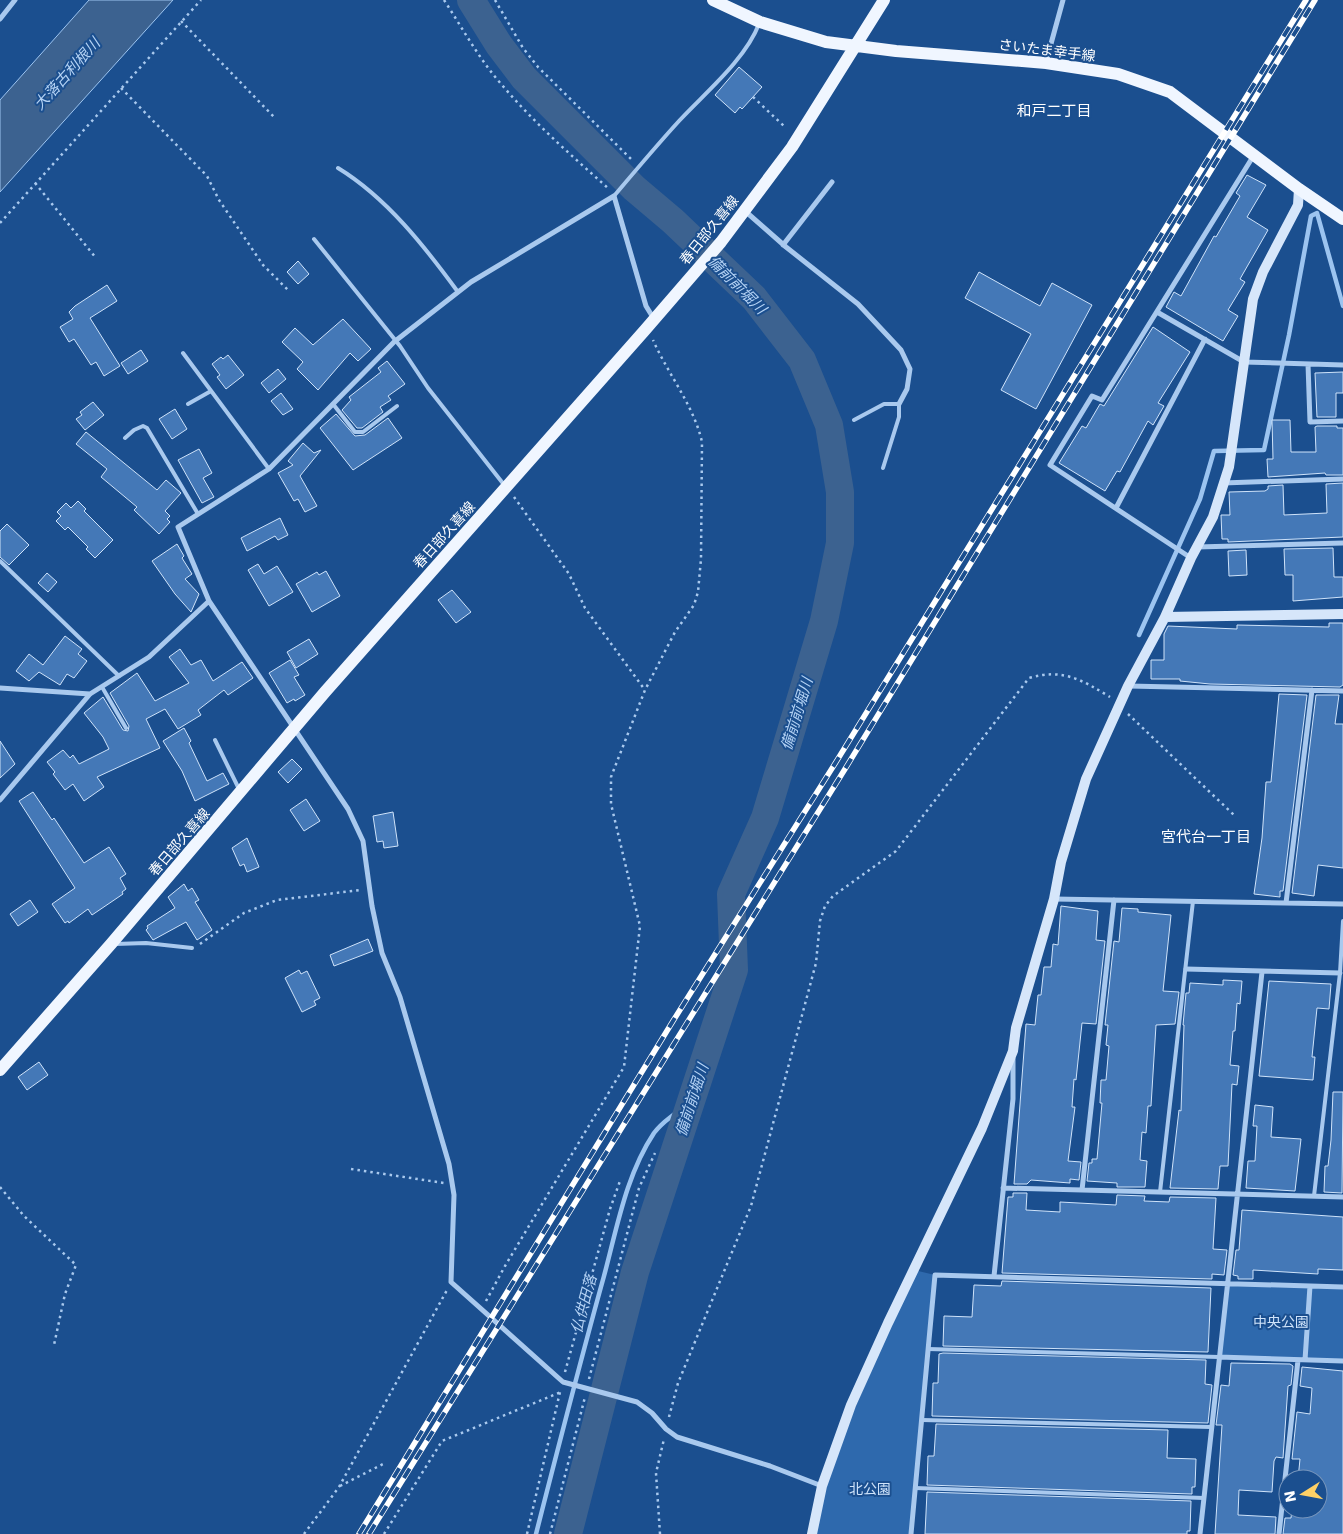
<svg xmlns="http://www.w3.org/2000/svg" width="1343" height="1534" font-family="'DejaVu Sans','Noto Sans JP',sans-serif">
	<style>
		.green { fill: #2e69ad }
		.water { fill: #3c6290; stroke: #9cc4f0 }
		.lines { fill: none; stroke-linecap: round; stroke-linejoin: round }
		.stream { stroke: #9cc4f0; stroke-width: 4.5 }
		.river { stroke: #3c6290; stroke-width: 28 }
		.building { fill: #4478b7; stroke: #cfe3fa }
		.path { stroke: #a9c9ee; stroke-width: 2.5; stroke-dasharray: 2.5 4; stroke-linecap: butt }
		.lane { stroke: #a9c9ee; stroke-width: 4 }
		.street { stroke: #a9c9ee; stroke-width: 5 }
		.secondary { stroke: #d6e6fa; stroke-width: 10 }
		.primary { stroke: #f0f6ff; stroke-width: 12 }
		.rail-casing { stroke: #fff; stroke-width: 5.5 }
		.rail { stroke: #1b4f8f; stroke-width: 4; stroke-dasharray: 11; stroke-linecap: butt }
		.labels { text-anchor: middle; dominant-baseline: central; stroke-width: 4; stroke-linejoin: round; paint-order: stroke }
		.street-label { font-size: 14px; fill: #fff; stroke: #1b4f8f }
		.park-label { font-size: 14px; fill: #cfe3fa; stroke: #1b4f8f }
		.water-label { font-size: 15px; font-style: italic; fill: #b5d3f5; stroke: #1b4f8f }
		.neighbourhood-label { font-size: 15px; fill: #fff; stroke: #1b4f8f }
	</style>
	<rect width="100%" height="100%" fill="#1b4f8f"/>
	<path class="green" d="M914,1270L935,1275L911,1534H812L822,1486Z
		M1227,1283L1343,1287V1361L1219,1357Z"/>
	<path class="water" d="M89,0H173L0,192V100Z"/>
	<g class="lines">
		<path class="stream" d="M1139,635L1200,499L1214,451L1264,450L1289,335L1311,216L1317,213L1343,306
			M536,1534C558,1448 580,1362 604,1276C617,1228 626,1175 654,1133C664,1120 679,1111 693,1102"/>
		<path class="river" d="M471,0L499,45L524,78L634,188L673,221L754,298L802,360L829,425L840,492V543L824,621L765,818L731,894L734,970L635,1272L568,1534"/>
	</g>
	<path class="building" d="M739,67L762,87L742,109L740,107L735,113L715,95Z
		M1247,175L1266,185L1247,217L1268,230L1240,279L1245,282L1228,310L1238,316L1223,341L1166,307L1174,292L1181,296L1214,236L1216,237L1240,196L1236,193Z
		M298,261L309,274L298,284L287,272Z
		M979,272L1040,306L1052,283L1092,305L1036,409L1001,390L1031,334L965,298Z
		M107,285L117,301L90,318L120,366L104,376L96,362L91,365L74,339L69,342L60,327L73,319L69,312L75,306Z
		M343,319L371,349L358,361L350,353L318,390L297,369L303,362L282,342L295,328L313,345Z
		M1153,327L1190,352L1158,403L1164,406L1153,425L1148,421L1120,472L1117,471L1105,491L1059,463L1082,426L1086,428L1100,404L1104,406Z
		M141,350L148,361L128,374L121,363Z
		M228,355L244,375L226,389L217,377L220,375L212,364L221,357L223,359Z
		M387,361L405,384L388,396L391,400L380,407L383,412L362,428H357L342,410L351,400L349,397L381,372L378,368Z
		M278,369L286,379L269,393L261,383Z
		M1343,372V393H1336V417H1317L1315,373Z
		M281,393L293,409L283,415L271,401Z
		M93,402L104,415L85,430L76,419L82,415L80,412Z
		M175,409L187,429L172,439L159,419Z
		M336,414L355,436L365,435L388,418L402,438L353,470L320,428Z
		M1272,420H1290L1291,452H1316L1315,427L1317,426H1337V428H1343V475H1326L1325,473L1268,477L1267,459H1273Z
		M86,432L157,490L166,480L181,493L165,511L170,516L167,519L170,522L159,534L134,510L137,507L101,477L107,469L76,444Z
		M303,443L314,453L321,450L300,476L317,506L305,512L298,499L294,501L278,473L293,465L288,461Z
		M199,449L212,473L203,478L214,497L202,503L178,460Z
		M1343,483V537L1228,542V539H1222L1221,515H1230L1229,492L1265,491L1268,489V486L1283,485L1284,515L1327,513L1326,484Z
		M78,501L86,509L84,511L113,540L95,558L86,549L88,547L68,527L65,530L56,521L61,516L57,512L66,503L71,508Z
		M280,518L288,535L278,540L275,536L247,551L241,538Z
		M7,524L29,545L9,565L0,557V531Z
		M177,544L184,556L182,558L192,574L185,579L199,594L191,612L175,594L152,561Z
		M1333,548L1334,577H1343V597L1293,601V575H1285L1284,549Z
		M1246,550L1247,575L1229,576L1228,551Z
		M258,564L264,574L277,566L293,592L269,606L248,570Z
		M326,571L340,596L312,612L296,584L317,572L319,575Z
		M47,573L57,582L48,592L38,583Z
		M452,590L471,612L456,623L438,600Z
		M1329,623H1343V685L1340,687L1210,684L1180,681V679H1151V660H1164V634L1168,626L1237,629V625L1329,627Z
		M65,636L82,649L78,654L87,661L74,678L67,674L60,685L39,672L29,681L16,671L29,654L43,665Z
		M309,639L318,654L296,668L287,652Z
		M180,649L191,665L201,660L213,681L242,662L253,678L228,695L224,690L198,710L201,715L178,729L165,709L146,719L160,748L97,777L104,787L84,801L73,784L65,790L53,774L55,772L47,762L63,750L70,758L73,755L79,764L109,749L103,737L84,713L103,697L123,730L128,731L129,726L110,693L137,673L155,701L189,683L169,657Z
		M290,660L299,675L294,677L305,695L295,701L294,699L287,703L269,673Z
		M1279,694L1307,695L1283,891H1280V897L1254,894L1262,838L1266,782H1271Z
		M1316,695H1339L1335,724H1343V868L1318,865L1314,896L1292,893Z
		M184,728L191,741L189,743L207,781L223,773L229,784L195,801L182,771L163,741Z
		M0,741L15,764L0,778Z
		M292,759L302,769L288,783L278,772Z
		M33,792L52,820L54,818L84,863L109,847L126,874L120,878L126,889L122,892L123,894L92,915L88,909L69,923L68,921L65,923L52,904L75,888L19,801Z
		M306,799L320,821L304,831L290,810Z
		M393,812L398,846L384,848L383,841L377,842L373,816Z
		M247,838L259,867L247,872L244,864L240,866L232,848Z
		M184,884L188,891L192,888L199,900L195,902L212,930L197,940L186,922L153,940L146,930L148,928L147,926L175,908L168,897Z
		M30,900L38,912L18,926L10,914Z
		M1061,906L1098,911L1096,940L1105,941L1096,1024L1082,1023L1076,1080L1074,1079L1072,1107H1075L1068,1161L1081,1162L1079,1180L1070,1179V1183L1031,1180L1027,1184H1014L1026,1024L1035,1025L1038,995H1041L1044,967H1051L1053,944L1058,945Z
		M1122,908L1138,909V912L1171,915L1163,991L1179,992L1175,1024L1156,1025L1151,1106H1148L1146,1133L1142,1132L1140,1160L1147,1161L1145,1187H1117V1183L1087,1181L1089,1163H1092V1159H1097L1102,1103H1100L1101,1080H1106L1109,1046L1106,1045L1108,1025H1105L1114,941L1119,942Z
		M368,939L373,951L334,966L330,955Z
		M299,970L301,974L307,971L320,998L314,1001L316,1005L302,1012L285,978Z
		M1223,980L1242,981L1240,1004L1237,1003L1235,1031H1233L1230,1065L1239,1066L1237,1085L1232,1084L1228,1166H1220L1218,1189L1170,1188L1179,1110L1181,1111L1184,1025H1183L1186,993H1189L1190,983L1223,985Z
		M1269,981L1331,984L1329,1009L1317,1008L1312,1057H1315L1313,1080L1259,1076Z
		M39,1062L48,1075L27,1090L18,1077Z
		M1333,1092H1343L1342,1193L1324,1192L1325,1166H1328L1331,1140Z
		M1255,1105L1273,1107L1271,1137L1301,1139L1295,1191L1246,1188L1248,1161H1255L1257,1126H1253Z
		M1013,1193H1027L1026,1210L1060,1212V1202L1116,1205L1117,1195L1145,1196L1144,1201L1169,1202L1170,1197L1216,1198L1213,1249L1227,1250L1224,1275L1212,1274V1279L1002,1273L1008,1197H1013Z
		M1242,1210L1343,1217V1270L1318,1269V1274L1253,1270V1279H1238V1276L1233,1275L1236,1250H1239Z
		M1002,1281L1211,1288L1208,1352L943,1346L944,1316L972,1317L974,1285L1001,1286Z
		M943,1353L1206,1360L1205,1384L1212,1385L1208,1423L932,1416L933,1383H938L939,1354Z
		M1231,1363L1290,1364L1293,1366L1291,1385L1288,1386L1283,1458L1276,1457L1274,1461L1272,1492L1239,1490L1238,1515L1276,1517L1275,1534H1215L1222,1425H1216L1221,1385L1229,1386Z
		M1302,1367L1343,1371V1534H1283L1285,1518H1291L1292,1509H1318V1479H1298L1300,1459H1292L1297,1412L1310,1414L1312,1388L1300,1386Z
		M936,1424L1168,1430L1167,1458L1196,1459L1195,1487H1192V1494L927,1485L928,1456H934Z
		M927,1492L1191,1501L1190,1531H1187V1534H925Z"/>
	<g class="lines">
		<path class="path" d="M444,0C463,29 479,59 502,85C534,123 572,156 609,189
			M495,0L523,48L538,67L632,160
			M181,21L274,117
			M121,88L207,176L219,200L263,265L289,291
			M753,97L786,128
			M35,183L96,258
			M0,223L201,0
			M514,497L569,574L585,608L645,690
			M1128,714L1236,817
			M200,944L244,913L277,900L361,890
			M351,1169L444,1183
			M0,1187L24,1216L76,1265L65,1294L54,1345
			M486,1301L505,1266L624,1067L640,926L611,804V777L645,690L675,632L694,605L698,592L701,559L702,442C694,406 668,374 653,340
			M565,1372L610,1209L620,1181
			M589,1379L639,1188L655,1153
			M669,1417L678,1383L751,1206L816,963L820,921L825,906L833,896L896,851L1029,678C1063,668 1082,680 1110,697
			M340,1486L385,1463
			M304,1534L339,1487L447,1290
			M384,1534L442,1441L561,1392
			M527,1534L560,1392
			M550,1534L585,1397
			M660,1534L656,1473L664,1439"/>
		<path class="lane" d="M338,168C387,198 425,247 458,292
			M614,196C636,170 657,145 679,121C705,93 745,60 759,24
			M314,239L400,346L428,388L505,486
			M183,353L269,469
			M188,404L211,391
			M333,404L355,432H363L397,406
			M854,420L884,404H899V417L883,468
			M125,438L134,430L143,426L147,428L198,514
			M0,561L119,676
			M102,687L126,728
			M215,740L239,789
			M115,944L146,943L192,948
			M1160,1192L1193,901
			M1314,1196L1340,973L1343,921
			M928,1349L1219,1357
			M922,1420L1211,1427
			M915,1488L1204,1498"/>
		<path class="street" d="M0,19L15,0
			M1046,62L1063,0
			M745,211L786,247L858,304L901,350L910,369L907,389L899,404
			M783,245L832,182
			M1157,312L1244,362L1343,365
			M654,319L646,306L614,196L471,282L394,342L269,469L178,527L209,601L348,809L363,841L372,906L382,953L400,997L449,1164L454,1195L451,1282L563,1382L637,1402L652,1413L666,1429L677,1437L770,1466L822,1486
			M1308,364L1310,422L1343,421
			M1223,483L1343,479
			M1116,508L1205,339
			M1197,547L1343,543
			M1191,558L1050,465L1092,396L1102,400L1254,155
			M1129,686L1343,691
			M0,688L90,694
			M0,800L90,694L149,657L209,601
			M1054,899L1343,904
			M1286,903L1312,690
			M1186,969L1340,973
			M1003,1188L1343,1197
			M1082,1190L1114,900
			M994,1276L1013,1099V1059
			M1219,1357L1343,1361
			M1305,1360L1310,1286
			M911,1534L935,1275L1343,1287
			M1200,1534L1262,972
			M1279,1534L1298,1360"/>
		<path class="secondary" d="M1165,617L1343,614
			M812,1534L822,1486L851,1405L888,1323L982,1128L1013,1051L1016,1028L1054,899L1061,862L1086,779L1128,686L1165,617L1191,558L1213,517L1229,467L1253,299L1263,272L1298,205L1299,189"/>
		<path class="primary" d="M713,0L760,22L826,42L896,51L1046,63L1118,74L1170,92L1299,189L1343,219
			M0,1070L111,944L325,692L645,330L721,242L792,147L884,0"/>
		<defs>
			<path id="rail" d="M359,1534L673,1021L836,762L1306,0
				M369,1534L845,769L1315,0"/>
		</defs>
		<use href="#rail" class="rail-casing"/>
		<use href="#rail" class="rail"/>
	</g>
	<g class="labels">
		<g class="street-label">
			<text transform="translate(1047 50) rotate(7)">さいたま幸手線</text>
			<text transform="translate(709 230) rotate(-51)">春日部久喜線</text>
			<text transform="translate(444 535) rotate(-48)">春日部久喜線</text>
			<text transform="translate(179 842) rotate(-49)">春日部久喜線</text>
		</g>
		<g class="park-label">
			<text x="1281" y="1322">中央公園</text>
			<text x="870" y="1489">北公園</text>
		</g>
		<g class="water-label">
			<text transform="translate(67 74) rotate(-48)">大落古利根川</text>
			<text transform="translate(737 285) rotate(45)">備前前堀川</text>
			<text transform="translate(797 714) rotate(-73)">備前前堀川</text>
			<text transform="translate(692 1100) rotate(-72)">備前前堀川</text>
			<text transform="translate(584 1304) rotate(-75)">仏供田落</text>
		</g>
		<g class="neighbourhood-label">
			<text x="1054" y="111">和戸二丁目</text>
			<text x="1206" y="837">宮代台一丁目</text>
		</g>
	</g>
	<g transform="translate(1303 1494) rotate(259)"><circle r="24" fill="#1b4f8f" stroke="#7695bc"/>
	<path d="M0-4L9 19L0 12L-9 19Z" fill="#ffd166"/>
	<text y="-8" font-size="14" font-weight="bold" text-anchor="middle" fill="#ffffff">N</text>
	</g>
</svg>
